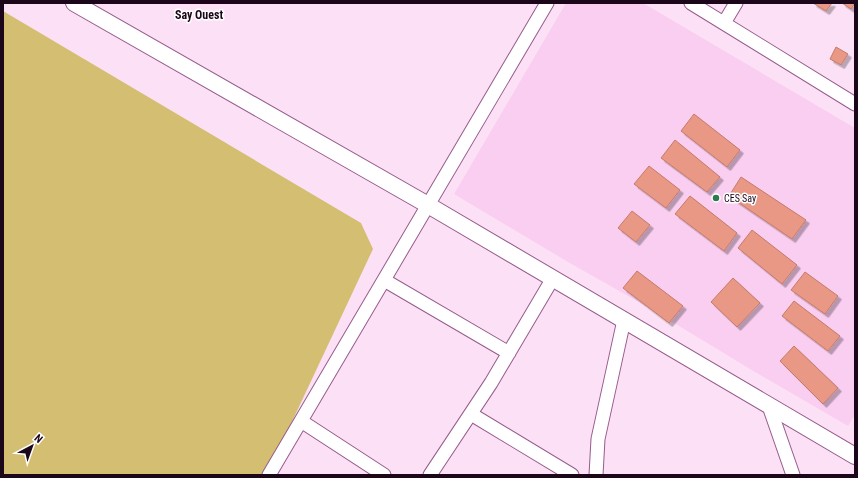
<svg xmlns="http://www.w3.org/2000/svg" width="858" height="478" font-family="'Roboto Condensed',sans-serif">
	<style>
		.built { fill: #facef0 }
		.green { fill: #d4be72 }
		.building { fill: #e89885; stroke: #c77a68; filter: url(#shadow) }
		.lines { fill: none; stroke-linecap: round; stroke-linejoin: round }
		.minor-casing { stroke: #975c8d; stroke-width: 15 }
		.tertiary-casing { stroke: #975c8d; stroke-width: 18 }
		.minor { stroke: #fff; stroke-width: 13 }
		.tertiary { stroke: #fff; stroke-width: 16 }
		.poi-dot { fill: #2c7b4c; stroke: #fff; stroke-width: 1.5 }
		.labels { text-anchor: middle; dominant-baseline: central; stroke-width: 3; stroke-linejoin: round; paint-order: stroke }
		.poi-label { font-size: 10px; fill: #1c0619; stroke: #fff; text-anchor: start }
		.quarter-label { font-size: 12px; font-weight: bold; fill: #1c0619; stroke: #fff }
	</style>
	<defs>
		<filter id="shadow"><feDropShadow dx="3.5" dy="3.5" stdDeviation="0" flood-color="#0004"/></filter>
	</defs>
	<rect width="100%" height="100%" fill="#fce1f6"/>
	<path class="built" d="M566,3H643L855,128V415L848,426L755,372L651,309L568,262L454,194Z"/>
	<path class="green" d="M3,11L361,223L373,249L267,475H3Z"/>
	<path class="building" d="M813,3H832L826,11Z
		M842,3H855L851,9Z
		M836,47L848,54L841,65L830,59Z
		M694,114L740,150L727,167L681,131Z
		M675,140L720,177L707,192L661,158Z
		M649,166L680,190L666,208L634,184Z
		M741,177L806,220L792,239L729,196Z
		M690,196L737,233L724,251L675,214Z
		M632,211L650,225L636,242L618,228Z
		M752,230L797,265L782,284L738,248Z
		M637,271L683,306L669,323L623,288Z
		M805,272L838,296L825,314L791,290Z
		M733,278L760,303L737,327L711,302Z
		M794,301L840,336L828,351L782,316Z
		M794,346L838,388L823,404L780,361Z"/>
	<g class="lines">
		<defs>
			<path id="minor" d="M691,3L855,104
				M724,23L736,3
				M384,280L509,353
				M769,406L793,475
				M471,414L572,475
				M301,421L384,475
				M269,475L547,3
				M430,475L491,383L553,278
				M596,475L598,439L624,320"/>
			<path id="tertiary" d="M74,3L428,205L855,456"/>
		</defs>
		<use href="#minor" class="minor-casing"/>
		<use href="#tertiary" class="tertiary-casing"/>
		<use href="#minor" class="minor"/>
		<use href="#tertiary" class="tertiary"/>
	</g>
	<circle class="poi-dot" cx="716" cy="198" r="4"/>
	<g class="labels">
		<g class="poi-label">
			<text x="724" y="198">CES Say</text>
		</g>
		<g class="quarter-label">
			<text x="199" y="15">Say Ouest</text>
		</g>
	</g>
	<rect width="858" height="478" fill="none" stroke="#1c0619" stroke-width="8"/>
	<g transform="translate(32 446) rotate(41)" stroke="#ffffff" stroke-width="3" paint-order="stroke">
	<path d="M0-3L7 15L0 10L-7 15Z" fill="#1c0619"/>
	<text y="-6" font-size="11" font-weight="bold" text-anchor="middle" fill="#1c0619">N</text>
	</g>
</svg>
